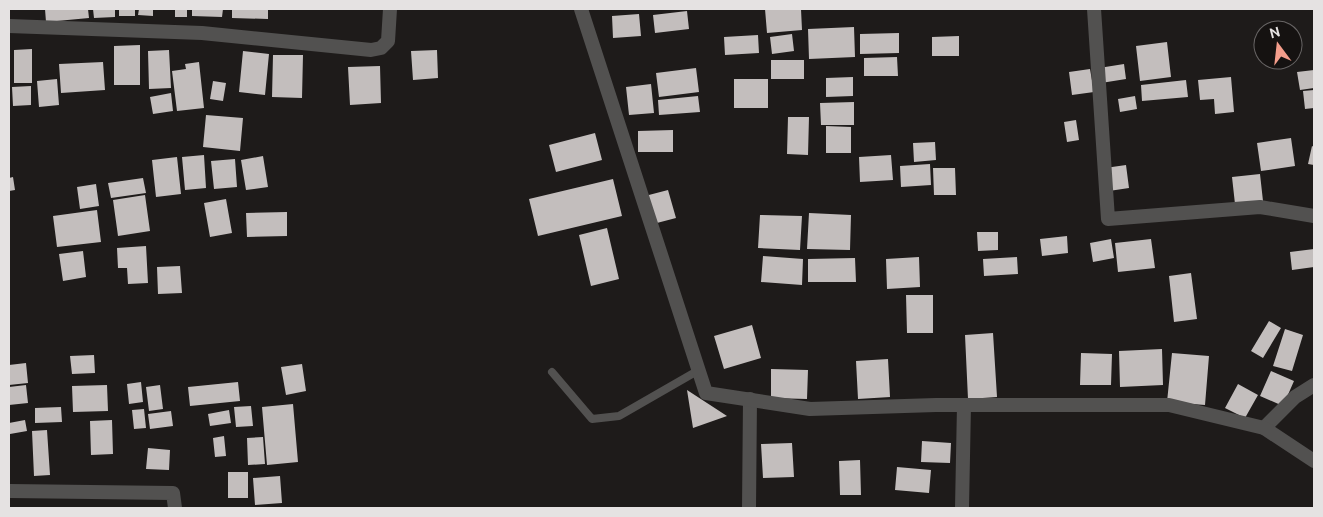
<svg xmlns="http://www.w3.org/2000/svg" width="1323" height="517" font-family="Ubuntu,sans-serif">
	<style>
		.building { fill: #c3bebd }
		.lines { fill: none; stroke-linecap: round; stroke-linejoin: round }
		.service { stroke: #525150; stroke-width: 8 }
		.minor { stroke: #525150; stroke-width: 14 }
		.tertiary { stroke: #525150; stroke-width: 14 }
	</style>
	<rect width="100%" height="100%" fill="#1e1b1a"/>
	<path class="building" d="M45,9H88L89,18L46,22Z
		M93,9H115V17L94,18Z
		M119,9H135V16H119Z
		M139,9H153V16L138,15Z
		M175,9H187V17H175Z
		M192,9H223L222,17L192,16Z
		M232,9H268V19L232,18Z
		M765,9H801L802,30L767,33Z
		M687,11L689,29L655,33L653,15Z
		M639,14L641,36L613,38L612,16Z
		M854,27L855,57L809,59L808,29Z
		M899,33V53L860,54V34Z
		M792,34L794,51L772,54L770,37Z
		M758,35L759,53L725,55L724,37Z
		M959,36V56H932V37Z
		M1167,42L1171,77L1140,81L1136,46Z
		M140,45V85H114V46Z
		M32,49V83H14V50Z
		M169,50L171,88L149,89L148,51Z
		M437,50L438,78L413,80L411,51Z
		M243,51L269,54L265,95L239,92Z
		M273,55H303L302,98L272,97Z
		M897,57L898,76H864V58Z
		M771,60H804V79H771Z
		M103,62L105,90L61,93L59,64Z
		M199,62L204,108L177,111L172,71L186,69L185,64Z
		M1124,64L1126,79L1101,83L1099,68Z
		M380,66L381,103L350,105L348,67Z
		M696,68L699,92L659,97L656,73Z
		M1090,69L1094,92L1072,95L1069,72Z
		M1314,70V88L1300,90L1297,72Z
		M853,77V96L826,97V78Z
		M1231,77L1234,112L1215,114L1214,99L1200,100L1198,80Z
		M57,79L59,105L39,107L37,81Z
		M734,79H768V108H734Z
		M1186,80L1188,97L1142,101L1141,85Z
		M213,81L226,83L223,101L210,99Z
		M651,84L654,113L629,115L626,87Z
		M31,86V105L13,106L12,87Z
		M1314,90V108L1305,109L1303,91Z
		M171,93L173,111L153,114L150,97Z
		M698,96L700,112L659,115L658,100Z
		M1135,96L1137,109L1120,112L1118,99Z
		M854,102V125H821L820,103Z
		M206,115L243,118L240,151L203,147Z
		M788,117H809L808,155L787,154Z
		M1076,120L1079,140L1067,142L1064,122Z
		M826,126L851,127V153H826Z
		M673,130V152H638V131Z
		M595,133L602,160L556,172L549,145Z
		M1291,138L1295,166L1261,171L1257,143Z
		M935,142L936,160L914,162L913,143Z
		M1312,146L1314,147V165L1308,164Z
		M204,155L206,188L185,190L182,157Z
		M891,155L893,180L860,182L859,157Z
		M263,156L268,187L246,190L241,160Z
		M177,157L181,194L156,197L152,160Z
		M235,159L237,187L214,189L211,161Z
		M930,164L931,185L901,187L900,166Z
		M1126,165L1129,188L1109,191L1105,168Z
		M933,168H955L956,195H934Z
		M1260,174L1263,201L1235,204L1232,177Z
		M13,177L15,190L9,191V178Z
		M143,178L146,193L111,198L108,183Z
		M613,179L622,216L538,236L529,199Z
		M96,184L99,206L80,209L77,187Z
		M668,190L676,218L653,224L645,196Z
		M145,195L150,231L118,236L113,200Z
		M226,199L232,233L210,237L204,203Z
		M97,210L101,242L57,247L53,216Z
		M287,212V236L247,237L246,213Z
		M809,213L851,215L850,250L807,249Z
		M760,215L802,216L800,250L758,248Z
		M607,228L619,279L591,286L579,235Z
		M977,232H998V250L978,251Z
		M1067,236L1068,253L1042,256L1040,239Z
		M1111,239L1114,258L1093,262L1090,243Z
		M1151,239L1155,268L1118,272L1115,243Z
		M146,246L148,283L128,284L127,268H118L117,248Z
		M1314,249V267L1292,270L1290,252Z
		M83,251L86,277L63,281L59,254Z
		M763,256L803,259L802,285L761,282Z
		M919,257L920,287L887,289L886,259Z
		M1017,257L1018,274L984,276L983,259Z
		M855,258L856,282H808V259Z
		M180,266L182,293L158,294L157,267Z
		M1191,273L1197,319L1174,322L1169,276Z
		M906,295H933V333H907Z
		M1269,321L1281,328L1263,358L1251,351Z
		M752,325L761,358L724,369L714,336Z
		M1285,329L1303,335L1292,371L1273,366Z
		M993,333L997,397L968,399L965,335Z
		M1162,349L1163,385L1120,387L1119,351Z
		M1081,353L1112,354L1111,385H1080Z
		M1172,353L1209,356L1205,405L1167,402Z
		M94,355L95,373L72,374L70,356Z
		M888,359L890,397L858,399L856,361Z
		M26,363L28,383L9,385V365Z
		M302,364L306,391L286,395L281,367Z
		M771,369L808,370L807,399L771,398Z
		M1271,371L1294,381L1283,406L1260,396Z
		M141,382L143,402L129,404L127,384Z
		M238,382L240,401L190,406L188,387Z
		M1238,384L1258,395L1245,418L1225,408Z
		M26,385L28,403L9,405V387Z
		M107,385L108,411L73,412L72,386Z
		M160,385L163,409L149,411L146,387Z
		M687,390L727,416L693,428Z
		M293,404L298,462L267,465L262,407Z
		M251,406L253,426L236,427L234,407Z
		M61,407L62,422L35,423V408Z
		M144,409L146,428L134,429L132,410Z
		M229,410L231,423L210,426L208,414Z
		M171,411L173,426L150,429L148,414Z
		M25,420L27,431L10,434L9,423Z
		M112,420L113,454L91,455L90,421Z
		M47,430L50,475L34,476L32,431Z
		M224,436L226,456L215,457L213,438Z
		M263,437L265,464L248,465L247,438Z
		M922,441L951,443L950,463L921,462Z
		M792,443L794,477L763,478L761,444Z
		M148,448L170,450L169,470L146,469Z
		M860,460L861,495H840L839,461Z
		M897,467L931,470L929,493L895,490Z
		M228,472H248V498H228Z
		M280,476L282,503L255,505L253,478Z"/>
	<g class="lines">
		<path class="service" d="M552,372L592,419L619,416L699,370"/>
		<path class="minor" d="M1094,9L1108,219L1260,207L1314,216
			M9,26L202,33L371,50L381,48L388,41L390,9
			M1264,428L1295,397L1314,385
			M9,491L173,493L175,508
			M749,508L750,399
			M962,508L964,405"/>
		<path class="tertiary" d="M581,9L706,393L810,409L936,405H1169L1264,428L1314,461"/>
	</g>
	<rect width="1323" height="517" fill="none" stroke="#e5e2e2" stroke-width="20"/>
	<g transform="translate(1278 45) rotate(345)"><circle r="24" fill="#151211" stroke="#686565"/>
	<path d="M0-4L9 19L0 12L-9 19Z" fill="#f49d8b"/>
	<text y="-8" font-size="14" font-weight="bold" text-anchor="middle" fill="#e5e2e2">N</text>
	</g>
</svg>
